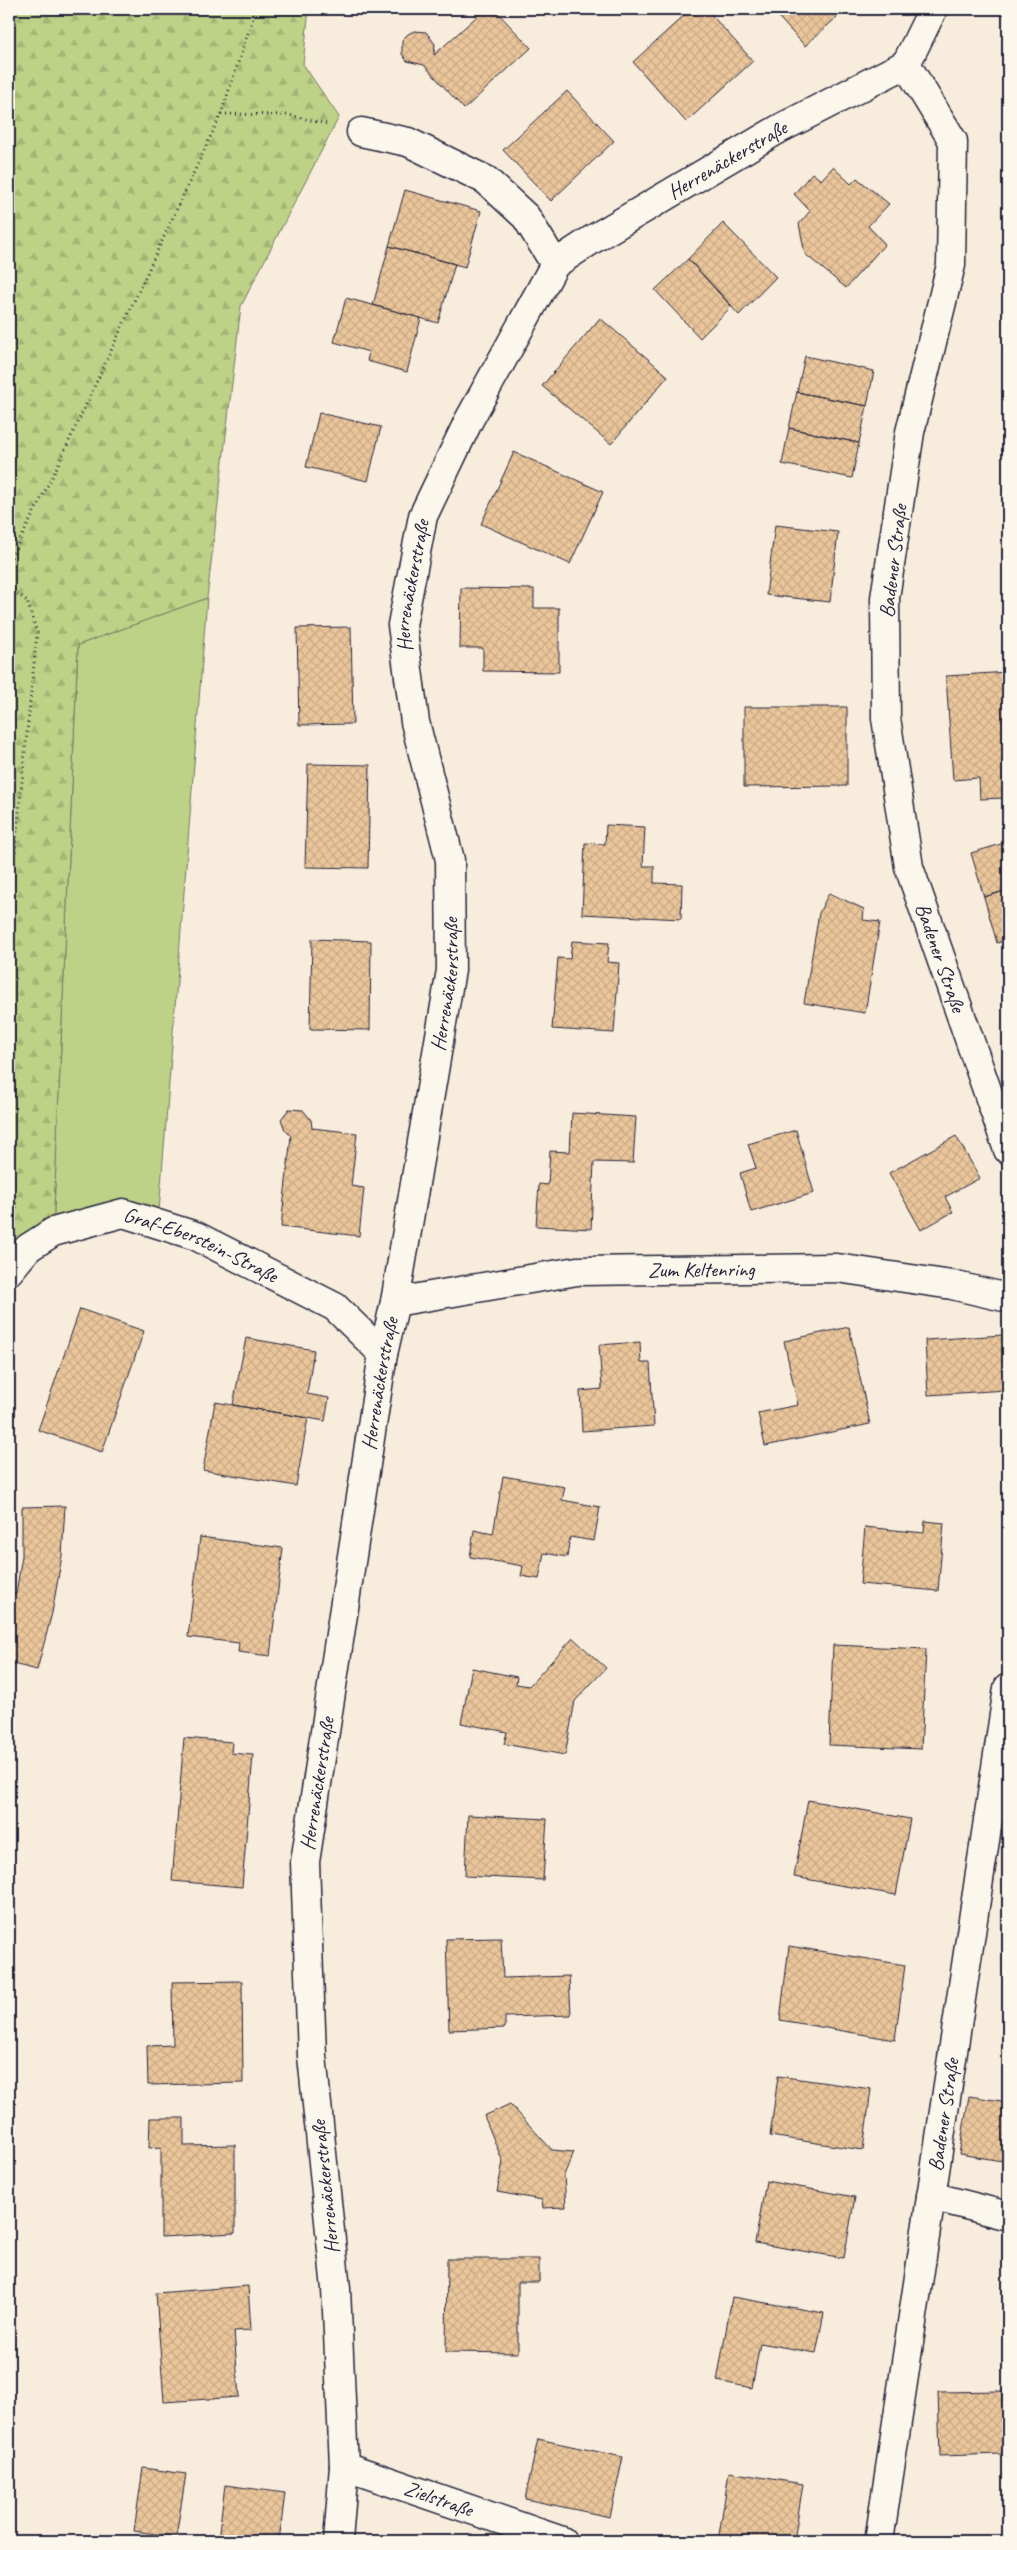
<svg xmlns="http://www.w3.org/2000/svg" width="1017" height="2550" font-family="Caveat,sans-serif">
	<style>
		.grass { fill: #bed287; stroke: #707a61 }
		.forest { fill: url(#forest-firs); stroke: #707a61 }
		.building { fill: url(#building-cross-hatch); stroke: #22223b }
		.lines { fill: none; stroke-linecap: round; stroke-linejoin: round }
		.minor-casing { stroke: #22223b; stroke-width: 31 }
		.path { stroke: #22223b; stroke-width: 3; stroke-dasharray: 1 4; stroke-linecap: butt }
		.minor { stroke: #fbf7ec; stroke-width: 28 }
		.labels { text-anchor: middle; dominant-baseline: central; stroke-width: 4; stroke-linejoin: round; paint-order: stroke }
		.street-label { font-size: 21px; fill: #22223b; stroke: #fbf7ec }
	</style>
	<defs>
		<pattern id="forest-firs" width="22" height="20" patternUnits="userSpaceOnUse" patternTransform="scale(1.25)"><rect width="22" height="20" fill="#bed287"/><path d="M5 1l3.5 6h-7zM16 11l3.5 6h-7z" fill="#a3b475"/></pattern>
		<pattern id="building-cross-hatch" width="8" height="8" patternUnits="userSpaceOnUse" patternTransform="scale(1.25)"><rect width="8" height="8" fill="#ebc69b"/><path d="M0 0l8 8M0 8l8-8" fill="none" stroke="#c9aa86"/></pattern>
	</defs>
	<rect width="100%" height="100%" fill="#f8eddc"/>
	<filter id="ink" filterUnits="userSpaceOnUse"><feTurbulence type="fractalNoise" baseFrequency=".02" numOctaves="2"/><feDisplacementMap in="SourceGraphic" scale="10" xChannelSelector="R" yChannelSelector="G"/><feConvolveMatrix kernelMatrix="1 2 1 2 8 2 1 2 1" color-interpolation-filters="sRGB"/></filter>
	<g filter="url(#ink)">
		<path class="grass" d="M207,598L158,1224L53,1232L78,645Z"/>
		<path class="forest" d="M9,9H309L303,64L339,117L241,306L207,598L78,645L53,1232L9,1262Z"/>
		<path class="building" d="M485,9H494L531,48L464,109L424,65L407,61L402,54V40L408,34L414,31L426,32L435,44L434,55Z
			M691,9H706L753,61L686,122L633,62Z
			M771,9H846L805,46Z
			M567,91L614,141L551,201L503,150Z
			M833,167L851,184L857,178L889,204L868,226L885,244L846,288L805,254L799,224L810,211L794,194L812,173L821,180Z
			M405,190L481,211L465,267L389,246Z
			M723,223L776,277L739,315L688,259Z
			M389,246L455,264L438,323L373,305Z
			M688,259L732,306L700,338L655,290Z
			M346,298L421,318L407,372L367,361L369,352L334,342Z
			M600,318L668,376L611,444L542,386Z
			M805,356L874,371L867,406L797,392Z
			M797,392L867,406L859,443L789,428Z
			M319,413L381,427L368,481L306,467Z
			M789,428L859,443L852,478L782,464Z
			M514,452L603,492L570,564L481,524Z
			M775,525L838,532L830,602L766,595Z
			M461,588L534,589V608H559V672L483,671V648H460Z
			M351,627L353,724L299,725L297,628Z
			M1008,672V774H1003L1004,798L980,799L979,778L953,780L946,676Z
			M744,707H847V786L744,787Z
			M308,764L370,765L368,868L305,867Z
			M606,825L645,827L643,866H654V883L682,884L681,919L582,914L585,843L605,844Z
			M1008,842V890L984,897L971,853Z
			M1008,890V940L997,943L984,897Z
			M829,893L864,909L863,920L880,922L865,1013L804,1003L819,913Z
			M312,939L371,941L370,1030L310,1029Z
			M572,941L609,943L607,962L619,963L614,1033L552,1029L558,958L570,959Z
			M289,1109L303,1110L311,1120L312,1128L357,1133L351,1186L364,1188L359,1236L281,1227L291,1136L285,1130L281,1119Z
			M572,1113L636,1117L633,1163L594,1162L591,1229L536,1226L539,1184L548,1185L550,1151L570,1152Z
			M796,1130L814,1193L751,1212L740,1173L756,1168L748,1144Z
			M956,1136L980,1178L945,1197L953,1212L921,1230L889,1173Z
			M80,1309L144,1331L102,1452L38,1430Z
			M849,1327L870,1424L765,1446L758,1413L798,1405L784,1341Z
			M1003,1335L1006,1390L928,1395L925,1340Z
			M246,1338L314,1350L307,1394L329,1398L325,1421L233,1405Z
			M640,1342L641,1363H650L654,1426L582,1431L580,1391L602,1389L599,1345Z
			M215,1402L308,1418L296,1486L203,1470Z
			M503,1476L565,1487L562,1500L600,1507L594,1541L570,1537L567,1557L544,1553L539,1579L521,1576L523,1566L470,1557L474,1530L493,1534Z
			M65,1506L62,1556L52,1613L37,1670L9,1663V1593L16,1594L22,1556V1507Z
			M925,1521L944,1523L938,1591L860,1584L865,1527L924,1533Z
			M200,1537L283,1548L270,1656L238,1652L239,1643L188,1637Z
			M573,1638L606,1668L575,1701L565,1755L504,1744L507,1732L461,1723L472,1668L517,1677L516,1684L529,1686Z
			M833,1645L926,1649L921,1749L829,1745Z
			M184,1738L232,1742L231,1753L253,1755L242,1887L172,1881Z
			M808,1800L910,1819L896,1895L794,1877Z
			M468,1815L547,1819L543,1880L465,1876Z
			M501,1938L503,1978L569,1976L571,2015L505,2017V2028L449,2030L446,1939Z
			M789,1946L905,1965L895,2040L780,2020Z
			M242,1981L243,2083L148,2085L147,2046L173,2045L172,1982Z
			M778,2076L871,2089L863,2150L770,2136Z
			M969,2096L1008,2102V2162L959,2154Z
			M510,2104L552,2150L574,2152L564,2175L566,2207L543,2208L542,2200L497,2192L503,2162L484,2116Z
			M150,2118H184V2146L235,2145V2233L161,2237V2147L149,2148Z
			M766,2181L855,2197L844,2258L755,2243Z
			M447,2259H539V2282H518V2353L446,2352Z
			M248,2286L251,2330L234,2331L239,2397L164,2402L156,2293Z
			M732,2297L824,2313L816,2353L760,2343L752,2388L717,2381Z
			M1002,2391L1003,2454L940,2456L938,2392Z
			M538,2439L623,2457L610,2517L525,2499Z
			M143,2468L186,2474L176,2537L134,2531Z
			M729,2472L803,2484L794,2541H718Z
			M225,2485L285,2493L279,2541L218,2540Z"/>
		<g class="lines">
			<defs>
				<g id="minor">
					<path id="s1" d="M933,9L906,64L953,141L951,265L910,432L885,598L886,718L909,867L1008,1150"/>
					<path d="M361,132L408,142L486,180L526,217L555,264"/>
					<path id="s2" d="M9,1271L28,1248L53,1232L123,1213L196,1236L335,1307L383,1354"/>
					<path id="s3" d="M395,1302L577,1271L837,1268L952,1285L1008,1298"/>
					<path d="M931,2196L1008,2216"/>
					<path id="s4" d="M344,2466L562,2541"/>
					<path id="s5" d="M338,2541L344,2466L336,2289L312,2056L305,1862L383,1354L395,1302L451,970L450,860L415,722L402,625L423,516L469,420L555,264L593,239L779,129L906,64"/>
					<path id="s6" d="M879,2541L1008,1688"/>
				</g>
			</defs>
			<use href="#minor" class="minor-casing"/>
			<path class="path" d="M221,114L289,115L327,124
				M9,562L56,469L221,114L256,9
				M9,588L27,601L37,633L9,911
				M9,1179L18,1212"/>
			<use href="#minor" class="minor"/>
		</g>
	</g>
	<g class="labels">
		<g class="street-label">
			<text stroke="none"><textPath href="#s5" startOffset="2532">Herrenäckerstraße</textPath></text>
			<text transform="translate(893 561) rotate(-83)">Badener Straße</text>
			<text stroke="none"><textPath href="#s5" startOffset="1975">Herrenäckerstraße</textPath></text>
			<text stroke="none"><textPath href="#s1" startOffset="982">Badener Straße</textPath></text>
			<text stroke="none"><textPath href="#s5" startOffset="1570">Herrenäckerstraße</textPath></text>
			<text stroke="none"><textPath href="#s2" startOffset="216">Graf-Eberstein-Straße</textPath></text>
			<text stroke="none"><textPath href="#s3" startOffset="309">Zum Keltenring</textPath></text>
			<text stroke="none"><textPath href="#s5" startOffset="1165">Herrenäckerstraße</textPath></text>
			<text stroke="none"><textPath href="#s5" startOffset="760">Herrenäckerstraße</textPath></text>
			<text stroke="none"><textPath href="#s6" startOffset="431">Badener Straße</textPath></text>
			<text transform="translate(325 2187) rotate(-96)">Herrenäckerstraße</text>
			<text stroke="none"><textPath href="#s4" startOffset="100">Zielstraße</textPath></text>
		</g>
	</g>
	<rect width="1017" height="2550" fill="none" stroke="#fbf7ec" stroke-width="30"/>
	<rect x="15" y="15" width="987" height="2520" fill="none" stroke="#22223b" stroke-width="2" filter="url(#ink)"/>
</svg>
